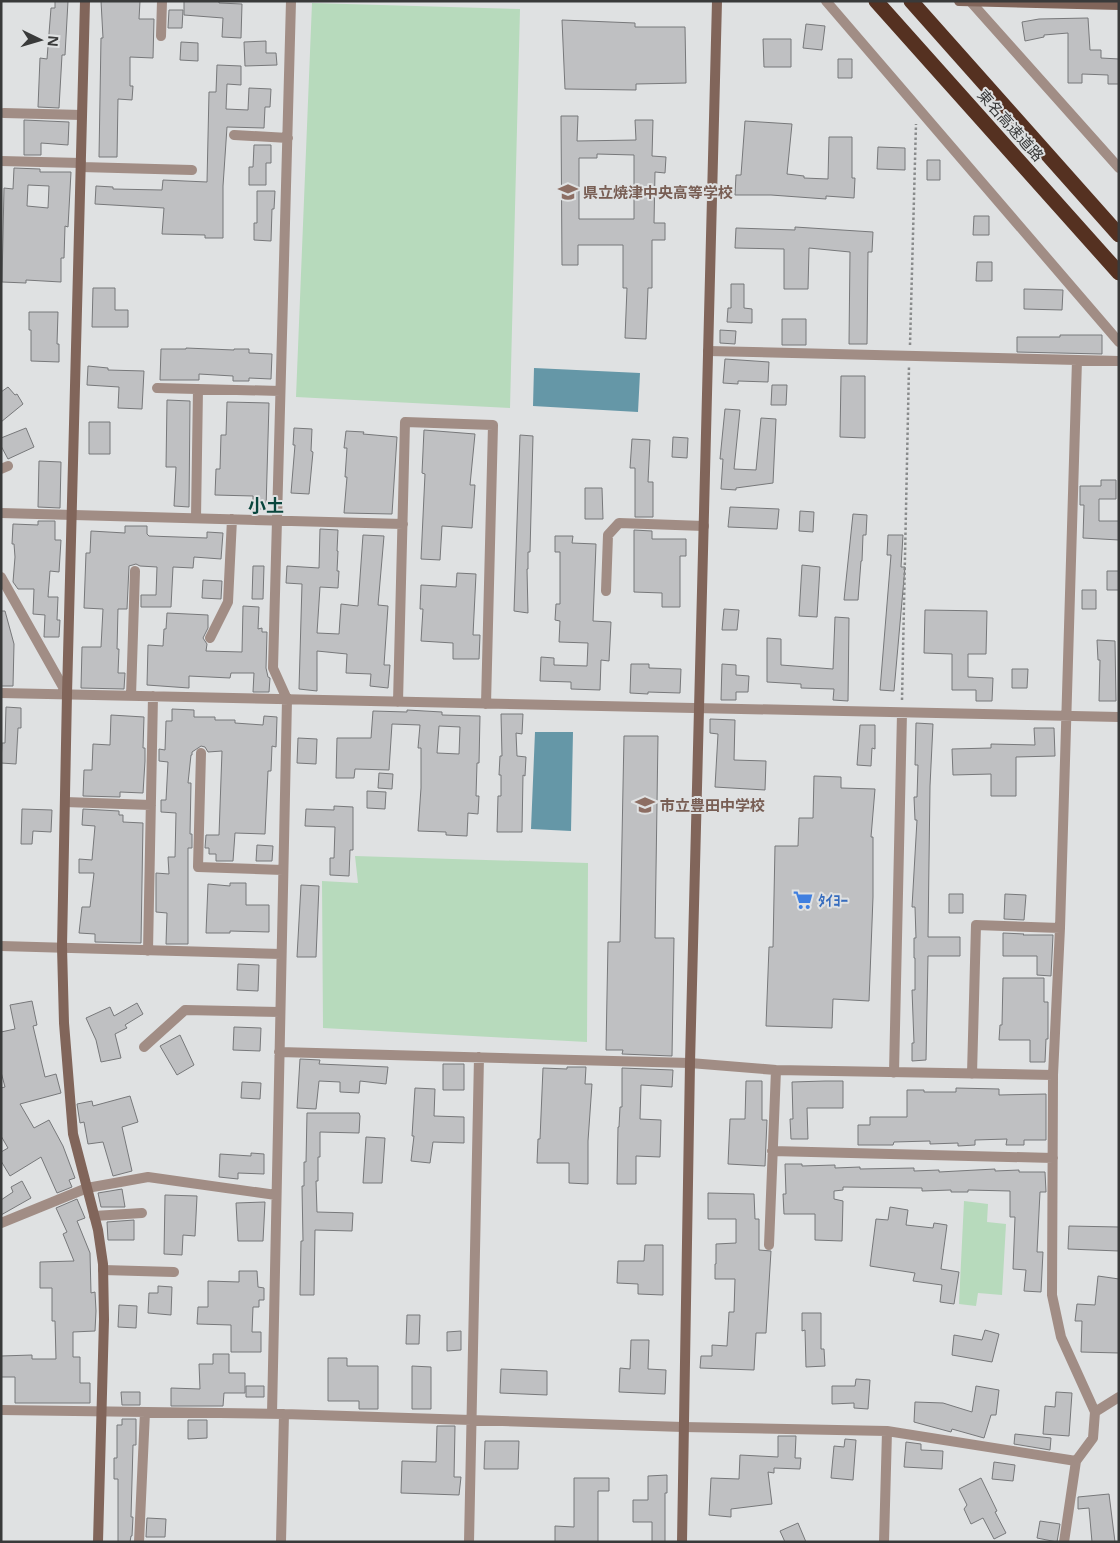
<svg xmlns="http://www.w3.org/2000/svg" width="1120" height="1543" font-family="'Noto Sans','Noto Sans JP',sans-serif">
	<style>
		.green { fill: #b7dabc }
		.water { fill: #6597a7 }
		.building { fill: #bfc0c2; stroke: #77787a; fill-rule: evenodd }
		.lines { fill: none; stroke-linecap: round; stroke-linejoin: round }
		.path { stroke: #898b8b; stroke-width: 2.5; stroke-dasharray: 2.5 2.5; stroke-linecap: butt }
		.street { stroke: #a18d85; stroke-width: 10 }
		.secondary { stroke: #81655a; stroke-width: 10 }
		.highway { stroke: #553121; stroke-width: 15 }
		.labels { text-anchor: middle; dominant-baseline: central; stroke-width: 4; stroke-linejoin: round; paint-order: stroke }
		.street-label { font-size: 15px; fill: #393a3a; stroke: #dfe1e2 }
		.education-label { font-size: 15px; font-weight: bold; fill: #785e54; stroke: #dfe1e2; text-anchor: start }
		.shop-label { font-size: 15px; font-weight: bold; fill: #366cbe; stroke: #dfe1e2; text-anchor: start }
		.quarter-label { font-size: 18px; font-weight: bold; fill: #09463d; stroke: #dfe1e2 }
	</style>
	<rect width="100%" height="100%" fill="#dfe1e2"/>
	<path class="green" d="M312,3L520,9L510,408L296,397Z
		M355,856L588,863L587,1042L323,1028L322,881L358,883Z
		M964,1201L988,1204L987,1222L1006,1224L1002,1295L978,1293L976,1306L959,1304Z"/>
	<path class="water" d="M534,368L640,373L638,412L533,406Z
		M535,732H573L571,831L531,829Z"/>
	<path class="building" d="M55,1H68L65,55H62L59,108L38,107L40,58L47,59L51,8H55Z
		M101,1H140L139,19H154L153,58L130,57V86H133L132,100L118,99L117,157H99L101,38H103Z
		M184,1H219V3L242,4L241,38L222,37L223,18L184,15Z
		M169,10H183L182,28H168Z
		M1088,18L1090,50H1101V58L1119,59V84H1108V75L1082,74V83H1068V33L1044,35V37L1025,41L1022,22L1039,19Z
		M562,20L635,23V27H685L686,83L636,84V90L565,89Z
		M806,24L825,26L822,50L803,48Z
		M763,39H791V67H764Z
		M266,41V53H276L277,65L245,66L244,42Z
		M181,42L198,43V61L180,60Z
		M838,59H852V78H838Z
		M217,65L241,66V85L227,84L226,109L248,110L249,88L271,89L270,107H265L264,128L227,127L223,186V238H205V235L162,234L164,208L95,204L96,186L113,187V189L162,190L163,180L207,182L209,92H216Z
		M561,116H578L577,141L636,140L635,120H653L652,156L666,157L665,173L655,172L654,223H665V240H652V288H648L646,339L625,338L627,288H623V245H578V265H562ZM597,154L634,155V219H579V158H597Z
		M24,120L69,122L68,145L41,143V155H24Z
		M745,121L792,124L787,174L804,176V178L828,179L829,137H852V178H855L854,198L826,196V199L771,195H735L736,175H741Z
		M254,145H271V163H266V185H249V167H253Z
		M878,147L905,148V170L877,169Z
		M927,160H940V180H927Z
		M14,168L40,169V172H71L68,227L65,226L64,258H61V282L26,280V283L2,282L4,188L13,189ZM28,185L49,186L48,208L27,206Z
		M257,191H275L274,209H272L271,241L254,240V223H257Z
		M974,216H989V235H973Z
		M795,227L873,232L872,252H868L867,344H849L850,252L809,248L808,289H784V249L735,248L736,228L795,230Z
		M977,262H992V281H976Z
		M731,284H744V308L752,309V323L727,322L728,308H731Z
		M93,288H115V310H128V327H92Z
		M1024,289L1063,290L1062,310L1024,309Z
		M29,312H58L57,344H59V362L31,361V330H29Z
		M782,319H806V345H782Z
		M720,330L736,331L735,344L720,343Z
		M1060,335H1102V354L1017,352V337H1060Z
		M186,348L234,350V349H249V353L272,354L271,379L249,378V381H233V376L199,374V380H160L161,349H186Z
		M725,359L769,362L768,382L738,381V384L723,383Z
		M88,366L108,368V370L144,371L142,409L118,408L119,387L87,385Z
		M841,376H865V438L840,437Z
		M772,385H787L786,405H771Z
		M8,387L15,395L17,394L23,404L1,422V392Z
		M167,400L190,401L189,507L174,506L176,467H166Z
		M227,402L269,403L266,509H253V496L215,495L216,469H220L221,435H226Z
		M725,409L740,410L734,469L756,470L761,418L776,419L773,483L736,488V490L721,489L723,459H720Z
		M89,422H110V454H89Z
		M26,428L34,447L8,459L1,446V438Z
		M294,428L312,429L311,451L313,452L309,494L291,493L295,445H293Z
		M424,430L475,434L470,485H475L472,528L442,526L440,560L421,559L425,474L422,473Z
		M346,431L364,432L363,434L397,437L392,514L344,513L347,477H345L347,448H344Z
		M520,435L533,436L530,552H528V569H527L528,613L514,611Z
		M673,437L688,438L687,458L672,457Z
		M632,439L650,440L648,482H653V517H635V468H630Z
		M39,461L61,462L60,508L38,507Z
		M1101,480H1116V499H1099V521H1119V540L1083,538L1084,505H1080V486H1101Z
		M585,488H602L603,519H585Z
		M730,507L779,509L777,529L728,527Z
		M800,511L814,512L813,532L799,531Z
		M853,514L867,515L866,535H863L862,561H861L858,600H844Z
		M38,521H55V540H61L59,572L50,571L48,597H58L57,620H60L59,637H44L45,615L33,614L34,589H18L13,582L15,557L14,544H12L13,524L38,525Z
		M125,526H147V534L149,536L207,538V532L223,533L221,559L194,557L193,568L173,567L171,607H141V595H156L157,567L140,566L136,564L129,566L127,609H118L117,649H119L118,673H125L124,689L81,688L82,647H101L103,609L84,608L86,553H90L91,531L125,533Z
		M320,529L338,530L337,551H338L337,571H339L338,588L320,587L317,633L339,634L341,604L358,606L363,535L384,536L378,605L388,606L384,665H390L388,688L370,686L371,674L346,673L347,654L317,651V691L299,689L302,584L286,583L287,566L319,568Z
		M634,530L652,531V539H686V556H680V607H662V593L634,592Z
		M888,535H903L901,567H905L894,691L880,690L891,555H887Z
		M555,536H573L572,543L596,544L593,621L611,622L609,661L601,660L600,690L571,689V682L540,681L541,657L554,658V665L587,666L588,643L559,642L560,621L555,620L556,604H560V552H555Z
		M802,565L820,567L817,617L799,616Z
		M253,566H264L263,599H252Z
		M1107,571H1119V590H1107Z
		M457,573L476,574L473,635H480L479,659H453V643L421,641L423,609H420L421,585L456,587Z
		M203,580L222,581L221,599L202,598Z
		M1082,590H1096V609H1082Z
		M243,606L259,607L258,629L262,628V632H267L266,668L268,677L270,678L269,692H253L254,673H231L230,678L189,676V688L147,685L148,645L163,646L164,629H166L167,613L208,615V628L203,638L207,644L206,651L242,652Z
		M724,609L739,610L737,630H722Z
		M925,610L987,611L986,654H968V677L993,678L992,701H976V690H952V654L924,653Z
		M1,611H5L14,644L13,686H1Z
		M835,617L849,618L848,701L833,700L834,689L801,688V684L767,682V638L781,639V665L833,669Z
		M1097,640L1115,641L1116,701H1099L1100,660H1098Z
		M631,664H649V668L681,669L680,693L648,692V694L630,693Z
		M722,664L736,665V675L749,676L748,692H736V700H721Z
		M1012,669H1028L1027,688H1012Z
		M6,707L21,708V728H18L16,764L1,763L2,743H5Z
		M172,709L194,710V717H215V720H235V723L263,725L264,716L277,717L276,747L272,746L271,771H268L265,834L235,833L233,861H216V854H209V848H205L206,835H219L222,751L208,752L205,747L201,746L192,752V755H191L188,783H191L190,834H192V848H188V944H166L167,913L156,912V873L169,874L168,857H175L176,813L161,812V800H166L168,762L159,761V749L165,750L166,721H172Z
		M407,710L442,712V715L480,716L479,763H477L476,796H479L478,814L468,813L467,836L446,835V832L418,831L421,788V748H418L420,725L392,724L389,770L355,769L354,778H336L337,738H371L373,711L407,712ZM439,726L460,727L459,754L437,753Z
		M501,714H523L522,734L516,733L517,756L526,757L525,776L523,775L522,832H497L498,796H501V775H499L500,756H502Z
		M111,715L144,717L143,748H145V761L143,793L120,792V797L83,796L84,770H92L93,744L110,745Z
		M710,719L735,720L734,760L766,761L765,790L715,787L718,734L710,733Z
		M916,723L933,724L930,786L928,937H960V956H928L926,1060L912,1061V1043H914L912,990H915V958H914V938H916L915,907H912L917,820H915L914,797H917L918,765H915Z
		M860,725H875V749L872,748L871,766L857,765Z
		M1034,728H1054L1055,756L1016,757V796H991V774L953,775L952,749L991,748V744L1035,745Z
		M624,736H658L655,938H674L672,1056L622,1054L623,1050H606L608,942H620Z
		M298,738L317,739L316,764L297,763Z
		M379,773L393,774L392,789L378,788Z
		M814,776L841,777V788L875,789L871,837H873V897L869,1001L833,999L832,1028L766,1026L769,947H773L775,846H798L799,818H813Z
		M367,791L386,792L385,809L367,808Z
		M334,806L353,807V850H350L349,876L330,875V858H334L335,827L305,826L306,809L334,810Z
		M22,809L52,810L51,832L33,831L32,844H21Z
		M83,809L119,811V815H123V822L143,823L141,943L95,942V934L79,933L82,907H90L94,873H79V859L92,860L95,826L82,825Z
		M257,845L273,846L272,861H256Z
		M230,883H246V905H269V932L230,931V933H206L208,884L230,886Z
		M301,885L319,886L316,957H297Z
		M949,894H963V913H949Z
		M1005,894L1026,895L1024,920L1004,919Z
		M1003,933L1024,934L1023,935H1053L1051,976L1037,975V956H1003Z
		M238,964L259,965L258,991L237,990Z
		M1003,978H1044V1002H1048V1039H1046L1045,1062H1030V1040H999L1000,1025H1002Z
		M32,1001L37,1025L33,1026L45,1077L56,1074L61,1093L20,1104L34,1128L49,1120L63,1146L75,1178L69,1180L72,1187L57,1193L41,1157L10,1176L1,1161V1152L8,1148L1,1136V1088L5,1087L1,1072V1032L15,1029L10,1005Z
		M137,1003L143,1014L125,1025L127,1028L115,1034L121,1058L101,1062L96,1040L86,1018L110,1007L114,1016Z
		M234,1027L261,1028L260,1051L233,1050Z
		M180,1035L194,1065L177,1075L160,1046Z
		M300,1059L320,1060L319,1064L388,1067L386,1084L360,1081L359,1093L340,1092V1082L319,1081L316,1109L297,1108Z
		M443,1064H464V1090H443Z
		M567,1067H586L585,1084H592L588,1141V1184L569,1183V1163H537L538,1139H540L543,1068L567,1069Z
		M622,1068L673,1070L672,1087L641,1085L640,1119L661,1120L660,1157L636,1156V1184H617L618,1127H619L620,1107H622Z
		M746,1081H762V1120H767L765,1166L728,1164L730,1119H745Z
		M825,1081H843V1108H807L808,1139H791L790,1119H793L792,1082Z
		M242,1082L261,1083L260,1099L241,1098Z
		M415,1088L435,1089L434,1116L464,1117V1143L433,1142L430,1163L411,1161L414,1136H412Z
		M956,1088L999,1089V1095L1046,1094V1140H1024V1145H1006L1007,1139L975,1140V1145L958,1146V1143L930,1144V1141L894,1142L893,1145H858V1125H870V1117H907V1090H924V1092H956Z
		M130,1096L138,1122L122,1127L132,1171L113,1176L103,1142L88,1144L84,1122L80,1123L77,1104L92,1101L93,1106Z
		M307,1113H359L360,1116L359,1133L320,1132V1157H318V1181H316L317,1212L353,1213L352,1231L315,1230L314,1295H300L301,1241H303L302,1186H304V1162H306Z
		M366,1137L385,1138L382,1183H363Z
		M251,1153L264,1154V1174L238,1173V1179L219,1177L220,1154L251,1156Z
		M785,1164H802V1166L835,1165V1168L860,1167V1169L914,1168V1171L939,1170V1172L995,1169V1171L1019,1170V1172H1045L1046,1192H1040L1037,1252H1043L1041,1292L1024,1291L1026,1270L1013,1269L1015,1217H1010V1191L968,1190V1192H951V1190L922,1191V1188L843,1187V1190L834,1191V1199L843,1201L842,1241L815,1240V1214H784L783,1194H786Z
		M22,1181L31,1198L1,1215V1200L13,1192L11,1187Z
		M122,1189L125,1207H101L98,1193Z
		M708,1193L754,1194L755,1219H759V1250L771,1251L766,1333H756L754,1370L700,1368L701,1356H712V1345L727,1346L729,1312H734L735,1279H715V1264H716V1244L736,1243V1219H708Z
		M165,1195L197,1196L195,1236L183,1235L182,1255L164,1254Z
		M77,1199L85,1218L77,1221L90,1253L91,1293L95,1292L96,1311L95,1331L73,1332V1357H80V1383H90V1403H15V1377H1V1356L32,1355V1359H56L55,1321H52V1288H40V1262L74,1261L63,1234L67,1232L56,1208Z
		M265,1202L263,1241H238L236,1203Z
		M890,1207L908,1210L906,1225L933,1228L934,1223L947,1225L941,1269L959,1272L954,1304L940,1302L942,1285L913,1281L915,1273L870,1266L876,1219L888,1220Z
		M134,1220V1240H108L107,1222Z
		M1069,1226L1119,1227V1251L1068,1249Z
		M645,1245H663V1295L638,1294V1284L617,1283L618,1261H644Z
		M239,1271H257L258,1287L264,1288V1300H259V1307H253L252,1332H261V1352H231V1325L197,1324L198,1307H208V1281L239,1282Z
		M1098,1276L1119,1279V1353L1081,1352L1082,1321H1075L1077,1304L1095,1305Z
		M158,1286L172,1287L171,1315L148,1313L149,1293H158Z
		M119,1305L137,1306L136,1328L118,1327Z
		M802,1313H821V1349H824L825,1366L806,1367L805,1330L802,1331Z
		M407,1315H420L419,1344H406Z
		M985,1330L999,1334L992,1362L952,1355L954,1335L982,1340Z
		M461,1331V1350L447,1351V1332Z
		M631,1340H649L648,1369L666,1370L665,1394L619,1392L620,1368L630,1369Z
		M213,1354H229V1373H245V1393H224L223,1406H171V1388L200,1389L199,1364H213Z
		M328,1358H347V1366H378V1409H359V1401H328Z
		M412,1366L431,1367V1409H412Z
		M501,1369L547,1371V1395L500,1393Z
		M856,1379L870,1380L868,1409L854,1408V1403L832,1404V1386H855Z
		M246,1386H264V1397H246Z
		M976,1386L999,1390L996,1415H991L984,1438L952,1429L951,1432L914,1422L915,1402L943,1403L972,1412Z
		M121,1392H140V1405H122Z
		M1056,1392L1072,1393L1069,1436L1043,1434L1045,1406L1055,1407Z
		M122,1419H136V1445H133L131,1517H133L132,1536H131L130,1542H118V1479H114V1458H117V1425H122Z
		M188,1420H207V1438L188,1439Z
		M437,1426H455L454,1477H461L459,1495L401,1493L402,1461L436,1462Z
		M1015,1434L1051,1438L1050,1450L1014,1444Z
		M778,1436H796L795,1458H801L800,1469L774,1468V1473L768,1472L772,1504L731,1509V1517L709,1515L711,1478L739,1479L740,1455L778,1457Z
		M845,1439L856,1440L853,1480L831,1478L834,1446L844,1447Z
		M485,1441H519L518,1469H484Z
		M906,1442L921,1444V1450L943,1451L942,1469L904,1467Z
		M994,1462L1015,1465L1013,1481L992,1479Z
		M667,1475V1493H665V1542H652V1522H633V1500H648V1476Z
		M574,1478H609V1491H598V1542H555V1526L574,1527Z
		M981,1478L997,1511L995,1512L1006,1533L994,1539L983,1518L971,1524L964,1509L967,1505L959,1489Z
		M1109,1494L1115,1542H1092L1089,1508L1078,1509V1497Z
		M147,1518L166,1519L165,1537H146Z
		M1040,1521L1060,1524L1057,1542L1037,1538Z
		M798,1523L806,1542H785L780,1531Z"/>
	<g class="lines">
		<path class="path" d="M910,345L916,124
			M902,700L909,366"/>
		<path class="street" d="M826,1L1119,342
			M970,1L1119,168
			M161,36L162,1
			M4,113L82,115
			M234,135L288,138
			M1,161L81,163
			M81,167L192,170
			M708,351L1119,361
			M157,388L280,391
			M1,469L8,466
			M1,513L403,524
			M196,518L198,389
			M1,577L67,694
			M606,591L608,535L619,523L704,526
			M210,638L228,602L232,519
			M1,693L1119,717
			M131,696L135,571
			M398,702L405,422L493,425L486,704
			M201,753L198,867L283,870
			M65,802L151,805
			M1,946L281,954
			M148,951L153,696
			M144,1047L185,1010L280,1012
			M279,1052L690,1063L776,1070L1053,1075
			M894,1073L902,713
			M972,1074L976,925L1060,928
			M772,1151L1053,1158
			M94,1216L142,1213
			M1,1223L87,1188L148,1177L276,1195
			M769,1245L776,1070
			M103,1270L174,1272
			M1,1410L284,1414L683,1427L887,1431L1076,1461
			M1095,1412L1119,1397
			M272,1414L287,699L273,668L291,1
			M139,1542L145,1412
			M281,1542L284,1414
			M469,1542L479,1057
			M884,1542L887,1431
			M1064,1542L1076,1461L1093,1438L1095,1412L1061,1337L1052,1295L1053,1075L1060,928L1077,360"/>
		<path class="secondary" d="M85,1L67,694L62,947L64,1023L73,1134L98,1230L103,1264L104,1319L98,1542
			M959,1L1119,5
			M682,1542L690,1063L717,1"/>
		<path class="highway" d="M876,1L1119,273
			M911,1L1119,235"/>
	</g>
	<defs>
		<symbol id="school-bare" viewBox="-9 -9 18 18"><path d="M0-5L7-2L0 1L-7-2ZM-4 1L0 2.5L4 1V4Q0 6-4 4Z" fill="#8d6e63" stroke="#dfe1e2" stroke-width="2.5" paint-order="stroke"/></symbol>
		<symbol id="supermarket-bare" viewBox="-9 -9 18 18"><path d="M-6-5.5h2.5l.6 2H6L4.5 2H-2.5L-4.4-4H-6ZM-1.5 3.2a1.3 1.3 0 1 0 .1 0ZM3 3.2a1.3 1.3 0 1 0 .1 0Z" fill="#3f7fe0" stroke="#dfe1e2" stroke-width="2.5" paint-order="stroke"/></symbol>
	</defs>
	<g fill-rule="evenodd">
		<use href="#school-bare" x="554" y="178" width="28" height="28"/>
		<use href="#school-bare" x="631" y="791" width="28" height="28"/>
		<use href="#supermarket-bare" x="789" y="886" width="28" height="28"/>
	</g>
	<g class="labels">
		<g class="street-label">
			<text transform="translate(1011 125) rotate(48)">東名高速道路</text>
		</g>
		<g class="education-label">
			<text x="583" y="192">県立焼津中央高等学校</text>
			<text x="660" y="805">市立豊田中学校</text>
		</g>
		<g class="shop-label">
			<text x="818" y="900">ﾀｲﾖｰ</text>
		</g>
		<g class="quarter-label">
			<text x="266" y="505">小土</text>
		</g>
	</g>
	<rect width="1120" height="1543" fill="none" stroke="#393a3a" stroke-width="5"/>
	<g transform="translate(40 40) rotate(95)" stroke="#dfe1e2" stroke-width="4" paint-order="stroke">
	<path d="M0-4L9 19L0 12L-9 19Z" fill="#393a3a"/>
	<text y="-8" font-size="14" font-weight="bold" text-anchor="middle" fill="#393a3a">N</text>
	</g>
</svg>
